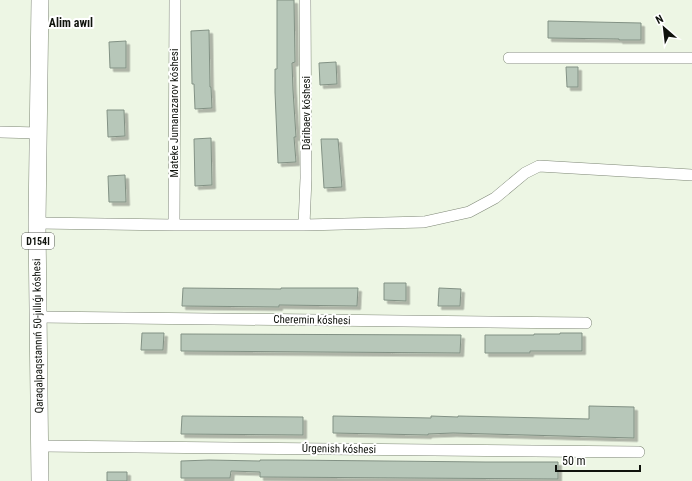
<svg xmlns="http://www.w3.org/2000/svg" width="692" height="481" font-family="'Roboto Condensed',sans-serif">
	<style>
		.building { fill: #b7c7b9; stroke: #829184; filter: url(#shadow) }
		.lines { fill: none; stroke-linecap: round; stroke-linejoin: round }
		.minor-casing { stroke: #7e8776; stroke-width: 12 }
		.primary-casing { stroke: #7e8776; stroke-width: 18 }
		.minor { stroke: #fff; stroke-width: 11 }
		.primary { stroke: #fff; stroke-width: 17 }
		.labels { text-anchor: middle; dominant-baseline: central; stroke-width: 4; stroke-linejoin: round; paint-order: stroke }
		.shield { fill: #fff; stroke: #585a56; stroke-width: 1 }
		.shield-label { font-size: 10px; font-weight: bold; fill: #10130d }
		.street-label { font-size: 11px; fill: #10130d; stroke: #fff }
		.neighbourhood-label { font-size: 12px; font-weight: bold; fill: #10130d; stroke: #fff }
	</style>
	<defs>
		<filter id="shadow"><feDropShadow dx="3.5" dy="3.5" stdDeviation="0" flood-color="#0004"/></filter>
	</defs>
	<rect width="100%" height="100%" fill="#edf6e4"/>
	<path class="building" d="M277,0H294L295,62L292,63L293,90L296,137H294L296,162L278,163L275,92V69H277Z
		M548,21L641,23V40H619V39L548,38Z
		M209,30L210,87H211L212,108L195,109L194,84H192L191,31Z
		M126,41V68H110L109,42Z
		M336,62L337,84L320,85L319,63Z
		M566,67H578V87H567Z
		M107,110H124L125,136L108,137Z
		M211,138L212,185L195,186L194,139Z
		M321,139H338L342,187L324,188Z
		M125,175L126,202H109L108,176Z
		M384,283H406V301L384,300Z
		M183,288L281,289V288H358L357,306L279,305V307L182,306Z
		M439,288L461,289L460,306H438Z
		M142,333H164L163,350H141Z
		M560,333H582V351H530V353H485V335H534V334H560Z
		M181,334L461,335L460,353L181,351Z
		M589,406L634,407V438L453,433L428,434V435L333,433V416L431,418V416L458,417V416L589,419Z
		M182,416L303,417V435L181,434Z
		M209,460L260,461V460H286L485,462H558V479L260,477V472L231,471L230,478H181V461Z
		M107,472H127V481H107Z"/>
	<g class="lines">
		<defs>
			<path id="minor" d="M509,58H692
				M0,132L39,133
				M37,223L174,225H304L424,222L469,212L495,198L525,173L539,166L692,175
				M174,225L175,0
				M304,225L306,178L305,0
				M38,317L586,323
				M40,446L639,452"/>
			<path id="primary" d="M40,0L37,223L40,481"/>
		</defs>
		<use href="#minor" class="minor-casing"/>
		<use href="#primary" class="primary-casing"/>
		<use href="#minor" class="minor"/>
		<use href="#primary" class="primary"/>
	</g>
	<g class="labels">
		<rect class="shield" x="22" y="233" width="32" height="16" rx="3"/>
		<g class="shield-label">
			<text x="38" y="241">D154l</text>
		</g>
		<g class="street-label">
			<text transform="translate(174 113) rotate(-90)">Mateke Jumanazarov kóshesi</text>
			<text transform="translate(306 113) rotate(-90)">Dáribaev kóshesi</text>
			<text transform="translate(312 320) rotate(1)">Cheremin kóshesi</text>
			<text transform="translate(38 336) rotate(-91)">Qaraqalpaqstannıń 50-jıllıǵı kóshesi</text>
			<text transform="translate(339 449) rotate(1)">Úrgenish kóshesi</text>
		</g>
		<g class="neighbourhood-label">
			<text x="71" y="23">Alim awıl</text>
		</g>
	</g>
	<g transform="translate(664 28) rotate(332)" stroke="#ffffff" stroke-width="3" paint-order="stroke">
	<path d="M0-3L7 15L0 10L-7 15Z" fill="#10130d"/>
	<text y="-6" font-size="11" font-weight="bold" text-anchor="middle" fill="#10130d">N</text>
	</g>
	<path d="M556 465v6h84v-6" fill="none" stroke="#10130d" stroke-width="2"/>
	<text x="562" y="465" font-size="12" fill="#10130d" stroke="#ffffff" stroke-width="3" paint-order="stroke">50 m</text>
</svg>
